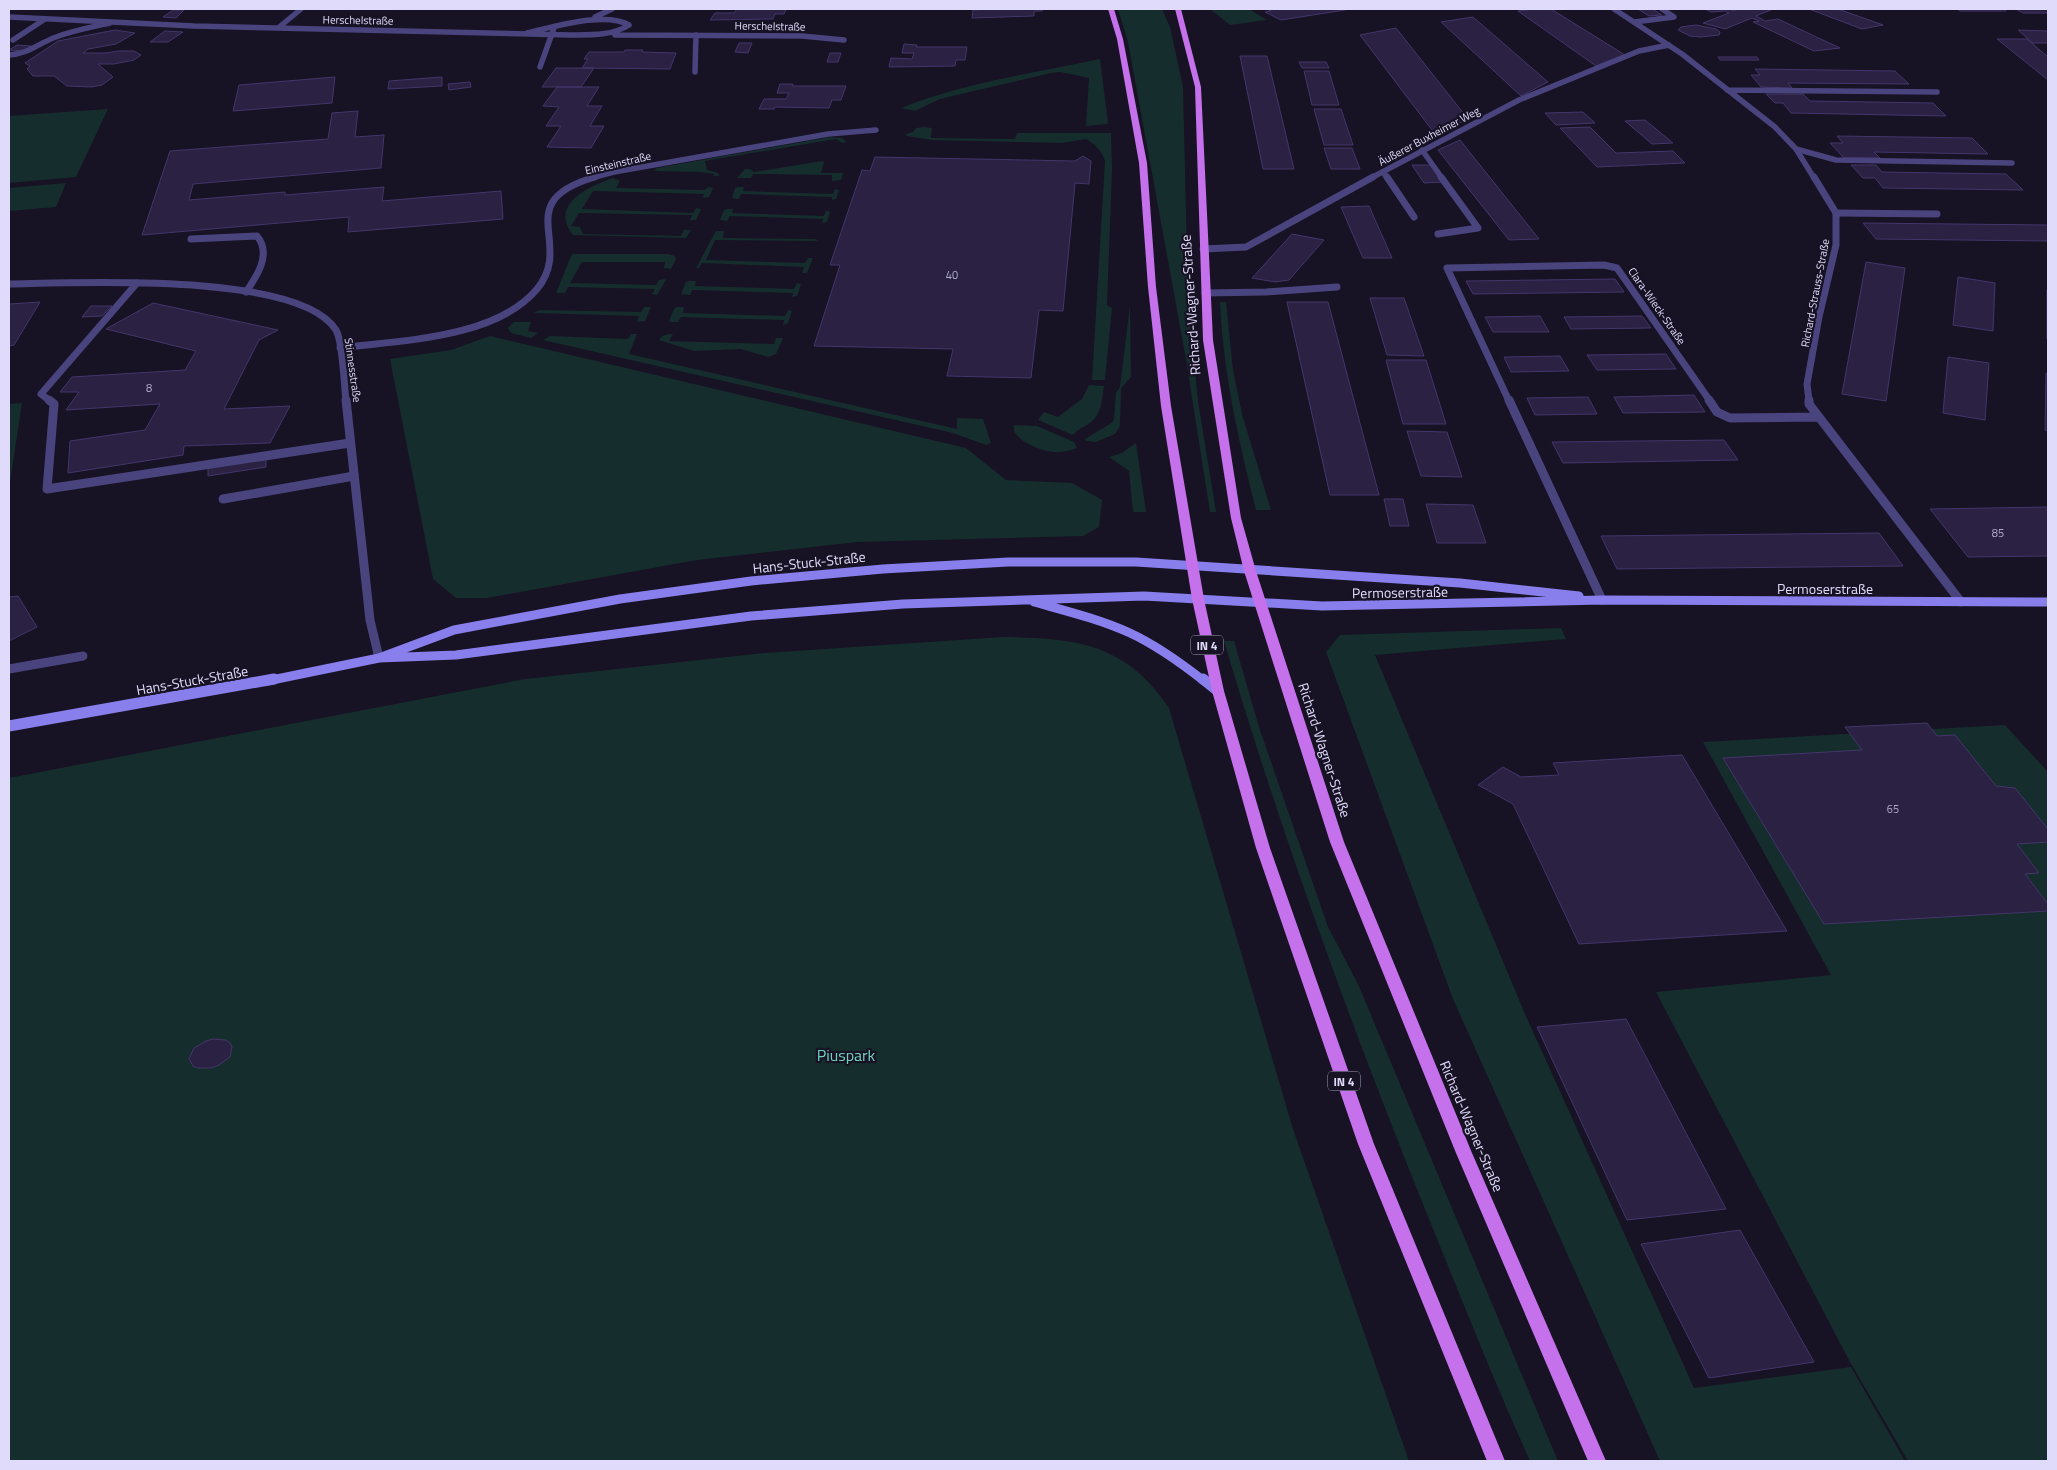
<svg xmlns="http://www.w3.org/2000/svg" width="2057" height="1470" font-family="'Titillium Web',sans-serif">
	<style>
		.green { fill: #162d2d }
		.building { fill: #2a2143; stroke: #44366b }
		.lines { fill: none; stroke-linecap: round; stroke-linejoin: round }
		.lane-far2 { stroke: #49447d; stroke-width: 5.5 }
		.lane-far1 { stroke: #49447d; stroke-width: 7 }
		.lane { stroke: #49447d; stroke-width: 9 }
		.street-far2 { stroke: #49447d; stroke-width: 5.5 }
		.street-far1 { stroke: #49447d; stroke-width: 7 }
		.street { stroke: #49447d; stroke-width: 9 }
		.secondary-far1 { stroke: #887fed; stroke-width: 9 }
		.secondary { stroke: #887fed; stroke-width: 11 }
		.primary { fill: #c471eb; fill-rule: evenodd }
		.labels { text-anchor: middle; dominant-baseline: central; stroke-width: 4.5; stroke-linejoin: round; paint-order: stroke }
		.far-street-label { font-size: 11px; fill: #e0dbfa; stroke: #171224 }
		.number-label { font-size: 11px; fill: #b2accc }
		.shield { fill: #171224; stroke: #a49fba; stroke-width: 1 }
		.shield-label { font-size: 12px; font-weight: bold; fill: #e0dbfa }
		.street-label { font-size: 14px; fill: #e0dbfa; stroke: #171224 }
		.near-park-label { font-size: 16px; fill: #70d0be; stroke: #171224 }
	</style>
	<rect width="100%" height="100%" fill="#171224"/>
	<path class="green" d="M1118,9H1162L1170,27L1183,87L1188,301L1198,401L1216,512H1210L1186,359L1128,42Z
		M1210,9H1249L1267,20L1230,25Z
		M1100,59L1108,123L1107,124L1086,126L1089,78L1060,72L1051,73L961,94L940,99L915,111L901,108C964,83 1033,73 1100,59Z
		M108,109L76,177L9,183V116Z
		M924,127L932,128L931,138L1015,139L1017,133H1111L1112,170L1107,305L1112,308L1105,380H1092L1105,161C1102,151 1095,144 1086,139L1062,143L932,140L907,136L906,134L913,132L916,128Z
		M830,137L842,138L847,142L842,143L836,139L705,161L707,170L718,173L719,176H714V174L701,172L654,171L657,168Z
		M822,161L824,162L821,173H843L841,180L832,181V175L753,174L751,178H737L745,169H750L754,172Z
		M613,178L620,181L616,188L705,190L708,187L713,188L709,197L703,198L704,194L593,191L582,209L693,213L696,208L701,209L696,220H690L692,215L579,213L571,226L580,227L583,234L681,236L684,230H691L686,238L573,235C549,204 588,187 613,178Z
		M66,183L56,207L9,211V188Z
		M737,187H744L743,191L833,194L835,189L839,190L836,199L832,200V197L741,194L739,199L732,198L735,188Z
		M728,209H733L732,213L824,216L826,210L830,212L827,222L822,223L823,219L730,216L727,221L720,220L724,210Z
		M716,231H724L723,238L815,239L818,241L715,240L706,260L805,263L808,258H813L807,273H802L804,267L702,263L699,268H696Z
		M573,254H668L675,256L676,259L671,269L664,268L665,262H582L570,283L656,285L659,280L664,279L666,280L657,295L652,294L655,289L568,287L565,293H556L571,256Z
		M689,281H696L695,286L794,289L797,283L801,284L797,296L792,297L793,293L692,290L690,295L681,294L686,282Z
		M1220,302H1226L1233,370L1242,414L1271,510H1256C1239,442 1223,373 1220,302Z
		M1130,305L1131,377L1121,388L1120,426L1115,434L1096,442L1086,441L1085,439L1113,422L1114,418L1116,393L1120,387Z
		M644,307H651L645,321L637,322L639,316L534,313L539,310L641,312Z
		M677,307H684L683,313L785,316L788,310L792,311L788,323L783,325L784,320L681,317L678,322H670L669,321L674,309Z
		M514,322H531L528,331L538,333L531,338L511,333L508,328Z
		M631,334H637L629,354L957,429V418L983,419L991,443L986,445L953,433L543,340L550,336L628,339Z
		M669,334H673L669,341L774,344L776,338H783L776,354L768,357L741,349L694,351L659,340L662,336Z
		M490,336L966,448L1006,480L1072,483L1102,500L1099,527L1083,536L857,542L697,560L487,598H456L433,579L390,359L451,350Z
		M1089,385L1104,386C1102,399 1102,414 1090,423C1084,427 1078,429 1073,435L1038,420L1044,412L1058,417L1082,399Z
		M22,403L9,489V404Z
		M1014,425L1037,426L1074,442L1077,448C1072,450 1064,452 1057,452C1045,453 1010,440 1014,425Z
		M1136,443L1146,512H1133L1129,471L1109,457L1122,453Z
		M1561,628L1566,639L1375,655L1525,1014L1694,1388L1851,1367L1905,1461H1660L1453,999L1326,652L1340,635Z
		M1003,637C1075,638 1126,643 1169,708L1293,1129L1409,1461H9V778L525,679L765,653Z
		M1224,641H1234L1259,727L1328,927L1358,984L1558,1461H1530C1493,1379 1459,1293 1425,1209C1350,1023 1281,834 1224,641Z
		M2005,725L2048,772V1461H1908L1850,1362L1656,992L1831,975L1703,742Z"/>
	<path class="building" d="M737,9H786L784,14H775L773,19L710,20L715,13H734Z
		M993,9H1043L1042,11H1034V16L972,18L973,10Z
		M1267,9H1351L1281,20L1265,12L1271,11Z
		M1534,9H1551L1625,55L1596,66L1518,11Z
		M1638,9H1652L1662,15L1649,16Z
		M1705,9H1729L1733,11L1738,9H1773L1756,16L1765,21L1778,19L1840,48L1814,51L1753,22L1759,21L1752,18L1725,29L1703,23L1729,13L1725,11L1711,12Z
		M1809,9H1838L1883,25L1862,29Z
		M1957,9H2004L2006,11H1960Z
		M2016,9H2048V13H2023Z
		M173,10H184L176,18L163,17Z
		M1473,17L1548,82L1521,96L1441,22Z
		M1696,25L1716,29L1720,32L1719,35L1701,37L1690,36L1678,30L1681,27Z
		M1396,28L1468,119L1435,134L1360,35Z
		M115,30L135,33L116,44L88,49L83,53H106L118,51H134L141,55L134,60L114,64H98L113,77L102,85L91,87L67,86L54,76H33L27,69L30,66L25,63L58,41Z
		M2018,30L2048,31V43H2033Z
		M165,31L183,32L168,42H150Z
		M1997,39H2027L2048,57V80Z
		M739,43H752L748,53L735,52Z
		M904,44L917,45L916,47H967L965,60H956L955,66L889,67L891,58L912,59L914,53H902Z
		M17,45L31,46L24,51L9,50Z
		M625,50H643L642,52L676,53L670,69L582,68L588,59H584L589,52H624Z
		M830,53H841L838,62H827Z
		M1240,56H1267L1294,169H1263Z
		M1718,57H1757L1759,60H1720Z
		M1299,62H1326L1329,68H1302Z
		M556,68H594L581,87H542Z
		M1755,69L1895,71L1909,84L1788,83L1792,88L1761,87L1751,75H1760Z
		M1304,71H1329L1339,105H1312Z
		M335,77L332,103L233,111L239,85Z
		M442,77V86L388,89L389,81Z
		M470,82L471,87L449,90L448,84Z
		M780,84H793L792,86H846L841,100H832L829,108L775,107L774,109H759L764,99H786L789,93H777Z
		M557,87H599L587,106H602L590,126H604L591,148L547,147L561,126H546L559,107L543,106Z
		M1766,94H1803L1810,101L1933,103L1946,116L1791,113L1783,103H1775Z
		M1314,109H1341L1353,145H1324Z
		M358,111L355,137L384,135L381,168L193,184L189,200L285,192V195L384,187L382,201L501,191L503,219L348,232L349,217L142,235L170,151L328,139L332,113Z
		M1583,112L1595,123L1556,125L1545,113Z
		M1645,120L1673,143L1652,144L1625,121Z
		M1590,127L1616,153L1673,151L1685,163L1597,167L1560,128Z
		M1837,136L1972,138L1988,154L1874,152L1880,158H1844L1830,143H1843Z
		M1460,140L1539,239L1509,240L1438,150Z
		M1324,148H1352L1360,169H1331Z
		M1083,156L1091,161L1089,184L1075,183L1063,311L1039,310L1031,378L947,376L953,349L814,346L840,265H830L862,170L870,171L875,157L1075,161Z
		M1412,165H1431L1444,182L1424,183Z
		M1851,165H1876L1882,172L2006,174L2023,190L1883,188L1875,178H1863Z
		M1369,206L1392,258H1363L1341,207Z
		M1863,223L2048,225V241L1876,239Z
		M1292,234L1324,240L1289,280L1275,282L1252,278Z
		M1866,262L1905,268L1886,401L1842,394Z
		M1958,277L1995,283L1993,331L1953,325Z
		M1615,279L1624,292L1473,294L1466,281Z
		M2047,290H2048V339H2047Z
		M1370,298H1404L1424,356L1387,355Z
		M40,302L14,345L9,346V304Z
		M1287,302H1328L1379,495H1330Z
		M153,303L278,330L259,340L224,409L290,406L270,443L184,446L183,455L68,473L70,441L145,430L160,404L66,410L79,392H60L72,377L185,370L196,351L106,329Z
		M91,306H112L102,316L82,317Z
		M1540,316L1549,332H1493L1485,317Z
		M1642,316L1651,328L1571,329L1564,317Z
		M1666,354L1676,369L1597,370L1587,355Z
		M1560,356L1569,371L1511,372L1504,357Z
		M1948,357L1989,363L1985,420L1943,413Z
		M1386,360H1426L1446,424H1403Z
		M2046,373H2048V431L2045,430Z
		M1694,395L1705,412L1623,413L1614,397Z
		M1588,397L1597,414L1535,415L1527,398Z
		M1407,431L1447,432L1462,477L1421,476Z
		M1724,440L1738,460L1563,463L1552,442Z
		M266,459V467L208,476V468Z
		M1384,499H1403L1409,526H1390Z
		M1426,504L1473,505L1486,543H1437Z
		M2048,507V556L1968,557L1930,509Z
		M1879,533L1903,566L1617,569L1601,536Z
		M18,596L37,627L9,641V597Z
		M1927,723L1937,736L1955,735L1996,786L2015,788L2048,829V842L2017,844L2039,873L2025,874L2048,904V911L1824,924L1723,758L1862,750L1845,727Z
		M1682,755L1787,931L1579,944L1513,804L1478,785L1503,767L1521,777L1559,775L1553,763Z
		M1626,1019L1726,1209L1627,1220L1537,1027Z
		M213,1039L226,1040L230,1043L232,1047L230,1057L219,1065L211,1068H198L193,1066L189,1059L194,1048L206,1041Z
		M1740,1230L1814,1362L1709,1378L1641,1244Z"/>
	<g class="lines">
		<path class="lane-far2" d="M1634,22L1674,17L1662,9
			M13,40L45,19
			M9,55C28,54 39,43 56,37C74,30 92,27 110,23
			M540,67L554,28
			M695,72L696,35
			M1422,150L1442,178
			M1383,172L1387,178"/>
		<path class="lane-far1" d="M1387,177L1414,217
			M1836,213L1937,214
			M1438,234L1478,228L1441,177
			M191,239L257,236C272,254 257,276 246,292
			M1205,293L1266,292L1337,287
			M50,401L41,394L137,283"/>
		<path class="lane" d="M49,400L54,404L47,489L350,443
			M223,499L354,476
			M9,669L83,656"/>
		<path class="street-far2" d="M1614,9L1682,54L1775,127L1796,149L1814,178
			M9,17L194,26L570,35C590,35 612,36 629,25C605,11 554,27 527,33
			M595,17L612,9
			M278,28L301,9
			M615,35L802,36L844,40
			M1727,90L1937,92
			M1796,149L1836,160L2012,163
			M591,178L614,172L828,134L876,130
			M1371,178L1519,100L1639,51L1669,45"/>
		<path class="street-far1" d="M1203,249L1246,247L1373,177
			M9,284C74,283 299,271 336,330C343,342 344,385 346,401
			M340,348C401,340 495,339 537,289C575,243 509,202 595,177
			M1509,401L1447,268L1604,265L1617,268L1710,401
			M1809,401L1807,384L1819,317L1836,245V213L1814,177"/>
		<path class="street" d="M346,400L370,620L379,658
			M1509,400L1602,600
			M1709,400L1717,412L1730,418L1818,417
			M1809,400V404L1961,602"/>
		<path class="secondary-far1" d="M1034,602C1066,611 1099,619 1130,633C1156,645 1181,663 1204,681
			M379,658L456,655L751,616L903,604L1144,596L1322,606L1602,600L2048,602
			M267,681L379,658L454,630L620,599L751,581L883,569L1008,562H1136L1460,583L1579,596"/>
		<path class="secondary" d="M1203,679L1218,691
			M9,726L274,679"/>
		<path class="primary" d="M1108,9H1114L1123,39L1147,163L1156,287L1171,406L1204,599L1224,691L1270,848L1374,1144L1505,1461H1487L1358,1144L1256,848L1212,691L1192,599L1161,406L1148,287L1139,163L1117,39Z
			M1175,9H1181L1201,87L1213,340L1241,518L1256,571L1344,842L1472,1153L1606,1461H1588L1456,1153L1330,842L1244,571L1231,518L1203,340L1195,87Z"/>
	</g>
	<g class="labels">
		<g class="far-street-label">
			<text transform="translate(358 20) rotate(1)">Herschelstraße</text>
			<text transform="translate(770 26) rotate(1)">Herschelstraße</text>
			<text transform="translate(1429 136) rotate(-28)">Äußerer Buxheimer Weg</text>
			<text transform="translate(618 163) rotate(-13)">Einsteinstraße</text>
			<text transform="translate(1815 293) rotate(-79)">Richard-Strauss-Straße</text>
			<text transform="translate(1657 306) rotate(55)">Clara-Wieck-Straße</text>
			<text transform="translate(353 370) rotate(82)">Stinnesstraße</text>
		</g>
		<g class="number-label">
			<text x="952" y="275">40</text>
			<text x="149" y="388">8</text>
			<text x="1998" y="533">85</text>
			<text x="1893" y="809">65</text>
		</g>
		<g class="shield">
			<rect x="1191" y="635.5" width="32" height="19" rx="4"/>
			<rect x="1328" y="1071.5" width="32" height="19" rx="4"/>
		</g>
		<g class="shield-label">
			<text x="1207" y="645">IN 4</text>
			<text x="1344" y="1081">IN 4</text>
		</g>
		<g class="street-label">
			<text transform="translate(1190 305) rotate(-94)">Richard-Wagner-Straße</text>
			<text transform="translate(809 562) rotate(-6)">Hans-Stuck-Straße</text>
			<text x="1825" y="588">Permoserstraße</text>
			<text transform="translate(1400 592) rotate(-1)">Permoserstraße</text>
			<text transform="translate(192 680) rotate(-10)">Hans-Stuck-Straße</text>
			<text transform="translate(1325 750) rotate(72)">Richard-Wagner-Straße</text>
			<text transform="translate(1472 1126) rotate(67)">Richard-Wagner-Straße</text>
		</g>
		<g class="near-park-label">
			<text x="846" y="1055">Piuspark</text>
		</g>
	</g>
	<rect width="2057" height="1470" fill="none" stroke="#e0dbfa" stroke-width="20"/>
</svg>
